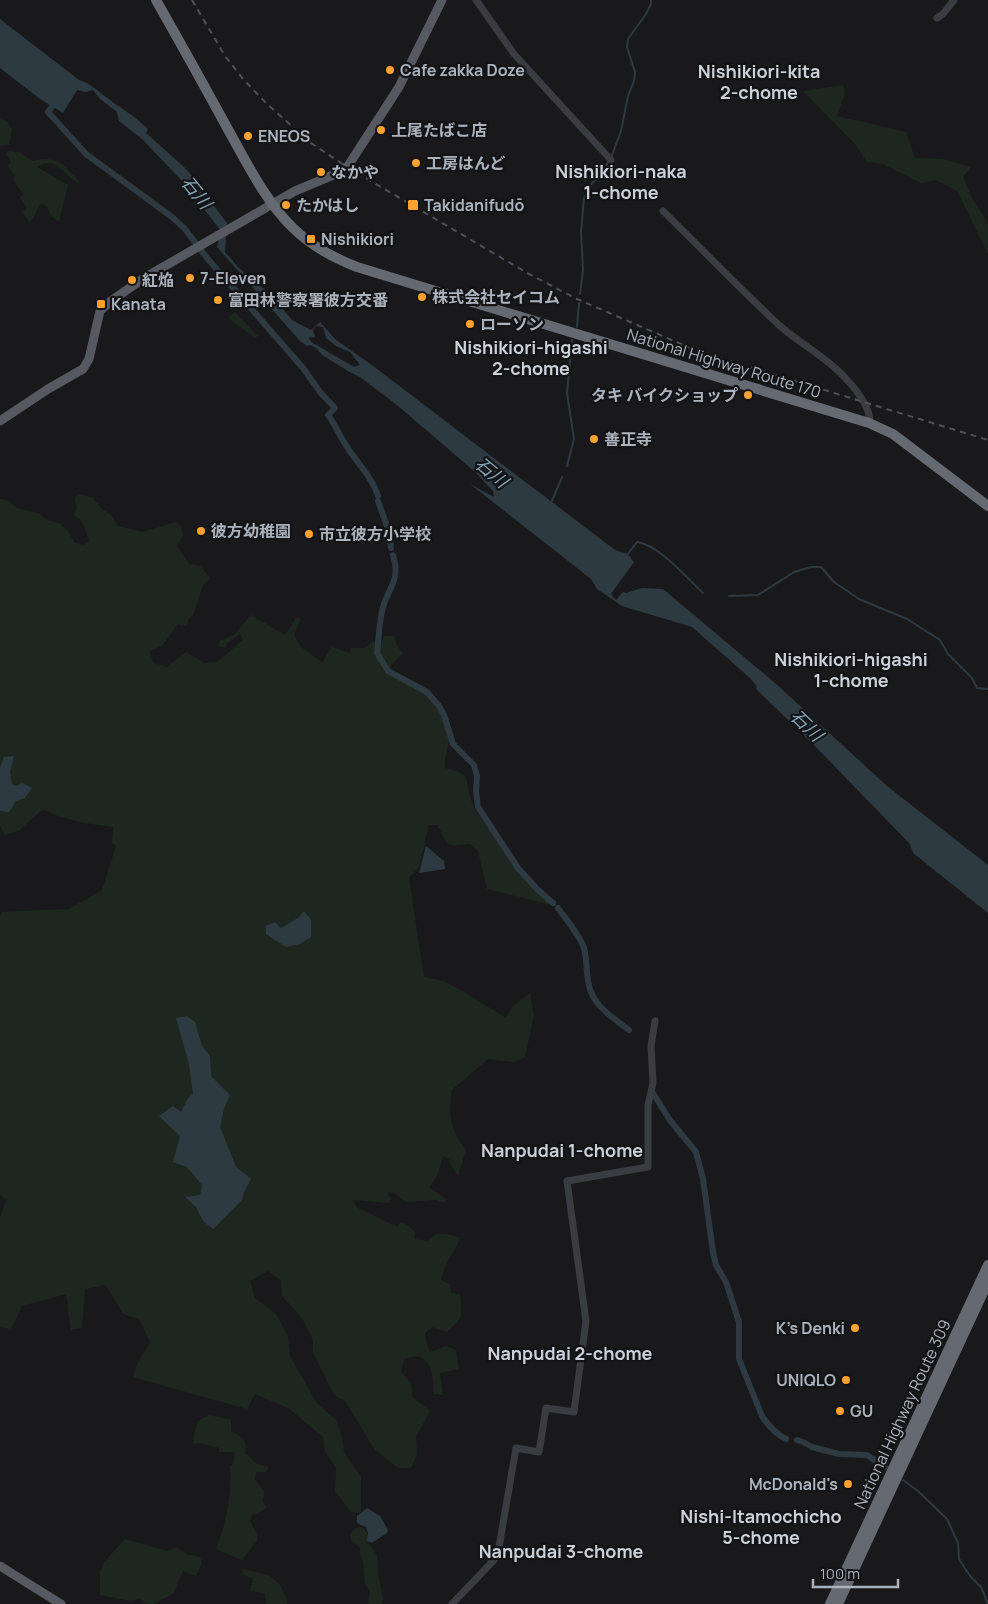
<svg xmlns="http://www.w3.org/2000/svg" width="988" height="1604" font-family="Manrope,'Noto Sans JP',sans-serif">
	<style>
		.green { fill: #1e271f }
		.water { fill: #2e3a41; fill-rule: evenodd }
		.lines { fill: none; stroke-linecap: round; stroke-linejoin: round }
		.stream { stroke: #2e3a41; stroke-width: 2 }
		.canal { stroke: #2e3a41; stroke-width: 6 }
		.minor { stroke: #3a3c41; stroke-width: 7 }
		.major { stroke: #565960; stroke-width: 9 }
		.highway { stroke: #656a72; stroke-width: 10 }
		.rail { stroke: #4d5056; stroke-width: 2; stroke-dasharray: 6 5; stroke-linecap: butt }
		.poi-dot { fill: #fea22f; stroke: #141417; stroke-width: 2 }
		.labels { text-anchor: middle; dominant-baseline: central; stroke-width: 4.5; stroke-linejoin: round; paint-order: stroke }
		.poi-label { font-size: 16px; font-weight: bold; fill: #abb2bc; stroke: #141417; text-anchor: start }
		.street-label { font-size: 16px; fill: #abb2bc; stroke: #141417 }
		.neighbourhood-label { font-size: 18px; font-weight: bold; fill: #ccd0d8; stroke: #141417 }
		.water-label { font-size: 18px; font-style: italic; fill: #80a4b8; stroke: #141417 }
	</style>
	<rect width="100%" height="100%" fill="#19191c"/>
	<path class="green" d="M843,85L845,93L837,116L906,132L915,158L943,159L971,167L963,177L973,200L988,223V254L957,191L936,180L921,183L883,164L867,162L855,144L803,91Z
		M0,119L7,121L12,129L9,145L0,146Z
		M8,151L19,152L33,161C59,155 65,166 81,184C66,179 55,153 37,167L68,185L59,222L51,216L47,206L41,203L32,220L29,222L23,212L27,208L20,197L23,194L13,180L15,176L8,166L11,162L6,154Z
		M235,312L258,336L255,338L228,318Z
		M81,494L93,498L102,509L111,515L118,526L142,532L176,522L181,526L183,535L177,546L189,564L200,566L210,578L203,585L193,615L189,618L186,626L178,624L162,646L149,651L154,663L167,667L186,652L204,663L217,662L243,640L240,634L227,643L226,648L218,646L220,641L235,634L251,615L285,635L297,617L301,619L294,635L301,647L322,662L332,647L350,653L351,648H365L372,642L381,644L384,636H394L397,646L403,653L391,665L389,675L426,694L438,707L450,735L445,759V768L458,771L466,777L469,794L475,810L497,839L517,870L552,905L487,889L478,851L470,844C445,847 448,847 438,825H429L419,867L409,878L424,977L444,981L466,993L506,1018L512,1007L530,993L534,1016L525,1057L513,1062L488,1059L452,1090C448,1116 450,1129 466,1150L458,1176L450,1164L449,1159L443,1156L438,1174L429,1188L447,1199L445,1203L436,1200L406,1202L393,1192L388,1193L391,1199L389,1203L354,1200L356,1207L397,1227L401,1222L409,1226L415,1232L414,1239L428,1241C437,1230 447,1234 460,1238C454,1253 444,1264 441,1280L450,1284L451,1293L460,1294C462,1317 464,1317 447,1332L433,1327L425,1333L427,1345L430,1352L446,1346L456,1350L459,1369L440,1373L443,1395L433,1394C435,1375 430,1348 404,1359L401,1372L411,1383L413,1398L430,1411L416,1437L417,1454L411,1468H398L375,1450L345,1401L334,1395L313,1352V1340L302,1318L282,1296L281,1280L268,1271L250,1281L255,1298L276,1314L288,1336L290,1356L316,1402L336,1420L342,1437L344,1452L361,1477V1513L351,1512L335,1491L336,1468L325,1452L323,1437L288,1408L255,1394L247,1409L133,1377L137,1364L150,1342L139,1319L123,1314L106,1285L85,1289L82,1328L71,1330L66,1294L22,1306L11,1329L0,1327V1218L6,1200L0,1194V915L1,912L69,909L102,890L116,846L112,843L113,827L85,823L58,816L47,811L42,810L18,831L5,835L0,826V499L7,500L17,508L40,514L46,520L59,523L68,531L75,543L84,545L89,541C86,530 84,521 74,515L77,508L74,498Z
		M209,1415L231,1420V1431C242,1438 248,1439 245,1453L257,1464L269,1467L266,1472H256L255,1480L264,1491L263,1501L266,1508L257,1514L252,1515L250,1521L257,1534V1541L242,1560L216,1549C227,1521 232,1495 230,1466L233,1464L235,1452H219V1448L200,1443L193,1444L194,1434L198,1421Z
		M361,1527L367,1532V1541L377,1555L379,1580L383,1598L382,1604H368L370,1591L365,1584L363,1562L360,1553V1548L351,1540L350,1534L356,1528Z
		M125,1539L167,1551L177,1547L186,1554L200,1557L202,1563L196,1576L183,1571L173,1594L153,1604L143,1603L140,1598L131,1601L100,1595V1571L104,1562Z
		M243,1569C270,1576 280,1575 288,1604H266L265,1593L250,1591L253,1578L242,1574Z"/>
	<path class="water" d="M0,19L79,80C90,83 96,90 106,97C120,108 135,116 148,129L146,133L184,167L211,197L214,206L227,223L225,252L238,267L272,296L292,320L311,330L320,322L335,339L373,366L615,550L625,553L631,557V559L634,562L611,594L616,600L623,592L626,593L642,588L663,589L775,683L887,786L988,865V913L913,853L910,844L811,742L756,689L757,687L751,679L692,627L622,606L597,589L591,579L470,484L494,497L493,491L474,471L397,405L360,377L348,371L322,355L317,349L311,345L307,346L300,341L217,247L221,231L181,180L142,139L119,121L117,112L100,99L93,90L86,92L77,90L63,113L40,99L0,68ZM316,326L323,327L326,338L336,346L350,352L360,365L354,367L313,343L308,338L315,337L313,330Z
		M14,756L10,772L12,784L16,786L22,783L32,788L25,798L16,801L9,812L0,811V768L4,757Z
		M426,846L444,861L445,869L419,873Z
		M304,911L311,920V937L300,944L286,947L266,934V926L275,922L281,928L298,918Z
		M187,1016L195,1022L202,1046L210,1056L211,1076L230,1095L224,1109L220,1127L236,1167L251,1179L244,1192L242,1200L213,1229L203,1221L196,1207L185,1197L200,1195L202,1185L187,1167L173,1162L180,1136L159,1116L173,1106L181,1112L188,1098L193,1094L189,1064L176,1018Z
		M367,1508L380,1516L388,1530L387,1533L372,1543L367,1541L368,1533L366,1527L357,1523V1516Z"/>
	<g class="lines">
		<path class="stream" d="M611,158L621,131L628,96L634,81L635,72L627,47L628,39L646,14L651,4V0
			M580,294L583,270L581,232L584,198L592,183L603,174L608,162
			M577,327L579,303
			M567,466L574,439L567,393L572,340
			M551,503L562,477
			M627,555L637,542C659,545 687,578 703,593
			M729,596L758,595L794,572L811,567H821L834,582L859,599L907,619L940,640L948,654L972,678L977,688L988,689
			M903,1480L918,1491L947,1519L958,1543L959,1559L970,1576L981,1587L988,1604"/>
		<path class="canal" d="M57,100L48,112L86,154L172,217L185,229L207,258L303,368L320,392L335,408L328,415C335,424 338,433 344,442C354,460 372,476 378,496
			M378,501L389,532L391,548
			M393,555C401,581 389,586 383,607C379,621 379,638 377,653L388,671L427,692L439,706L444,715L453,744L474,765L477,776L476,791L478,807L518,868L537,889L553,903
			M558,908C566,919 580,936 584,948C588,963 585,984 594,998C602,1011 617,1021 629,1030
			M653,1093L669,1119L696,1152L703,1179L713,1252L716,1265L726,1282L739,1322V1359L762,1416C768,1425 776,1434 786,1439
			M797,1440L803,1442L812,1447L839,1454L867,1455L885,1467"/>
		<path class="minor" d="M476,0L514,54L611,160
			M937,18L943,14L954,0
			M663,211C702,249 740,289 780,326C802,345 829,359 848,381C856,389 873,412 869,423
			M452,1604L494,1560L498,1553L516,1448L539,1452L546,1408L574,1412L586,1321L567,1181L648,1167V1105L653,1083L651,1046L655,1021"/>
		<path class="major" d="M0,421L48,389L83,369L89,359L100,311L111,301L144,278L295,191L338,173L348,166L399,87L442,0
			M0,1566L61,1604"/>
		<path class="highway" d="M156,0C181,44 206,89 230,133C248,165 266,202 293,228C311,246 334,258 357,267L869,423L893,434L988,506
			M830,1604L988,1265
			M838,1604L988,1282"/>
		<path class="rail" d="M192,0L225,56L243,79L267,104L311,143L347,167L529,274L577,299L697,351L988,440"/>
	</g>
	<g class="poi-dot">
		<circle cx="390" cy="70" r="5"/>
		<circle cx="381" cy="130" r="5"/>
		<circle cx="248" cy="136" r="5"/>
		<circle cx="416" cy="163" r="5"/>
		<circle cx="321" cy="172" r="5"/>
		<circle cx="286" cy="205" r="5"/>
		<rect x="407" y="199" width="12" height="12" rx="2.5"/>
		<rect x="306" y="234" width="10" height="10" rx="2.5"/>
		<circle cx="190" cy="278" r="5"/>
		<circle cx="132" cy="280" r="5"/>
		<circle cx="422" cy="297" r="5"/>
		<circle cx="218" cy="300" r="5"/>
		<rect x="96" y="299" width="10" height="10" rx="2.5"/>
		<circle cx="470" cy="324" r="5"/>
		<circle cx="748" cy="395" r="5"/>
		<circle cx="594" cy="439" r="5"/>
		<circle cx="201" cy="531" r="5"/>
		<circle cx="309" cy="534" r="5"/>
		<circle cx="855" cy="1328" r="5"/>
		<circle cx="846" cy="1380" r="5"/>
		<circle cx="840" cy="1411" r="5"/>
		<circle cx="848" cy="1484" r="5"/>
	</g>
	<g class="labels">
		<g class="poi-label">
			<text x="400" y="70">Cafe zakka Doze</text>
			<text x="391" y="130">上尾たばこ店</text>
			<text x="258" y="136">ENEOS</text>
			<text x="426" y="163">工房はんど</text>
			<text x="331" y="172">なかや</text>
			<text x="296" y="205">たかはし</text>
			<text x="424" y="205">Takidanifudō</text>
			<text x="321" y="239">Nishikiori</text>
			<text x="200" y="278">7-Eleven</text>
			<text x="142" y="280">紅焔</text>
			<text x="432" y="297">株式会社セイコム</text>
			<text x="228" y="300">富田林警察署彼方交番</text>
			<text x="111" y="304">Kanata</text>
			<text x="480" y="324">ローソン</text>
			<text x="738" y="395" text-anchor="end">タキ バイクショップ</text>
			<text x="604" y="439">善正寺</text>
			<text x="211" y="531">彼方幼稚園</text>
			<text x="319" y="534">市立彼方小学校</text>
			<text x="845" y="1328" text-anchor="end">K's Denki</text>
			<text x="836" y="1380" text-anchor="end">UNIQLO</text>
			<text x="850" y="1411">GU</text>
			<text x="838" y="1484" text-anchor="end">McDonald's</text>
		</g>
		<g class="street-label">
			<text transform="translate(724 363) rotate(17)">National Highway Route 170</text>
			<text transform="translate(902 1414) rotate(-65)">National Highway Route 309</text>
		</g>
		<g class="neighbourhood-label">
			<text x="759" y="71">Nishikiori-kita<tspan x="759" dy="21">2-chome</tspan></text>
			<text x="621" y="171">Nishikiori-naka<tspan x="621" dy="21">1-chome</tspan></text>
			<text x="531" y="347">Nishikiori-higashi<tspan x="531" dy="21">2-chome</tspan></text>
			<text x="851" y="659">Nishikiori-higashi<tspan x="851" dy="21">1-chome</tspan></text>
			<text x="562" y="1150">Nanpudai 1-chome</text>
			<text x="570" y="1353">Nanpudai 2-chome</text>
			<text x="761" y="1516">Nishi-Itamochicho<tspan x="761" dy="21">5-chome</tspan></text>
			<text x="561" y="1551">Nanpudai 3-chome</text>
		</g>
		<g class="water-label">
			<text transform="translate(197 192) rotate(51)">石川</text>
			<text transform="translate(492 472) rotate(40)">石川</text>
			<text transform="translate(807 725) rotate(44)">石川</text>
		</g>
	</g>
	<path d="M813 1579v8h85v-8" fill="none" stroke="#abb2bc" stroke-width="2.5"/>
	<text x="820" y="1579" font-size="15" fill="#abb2bc" stroke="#141417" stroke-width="4" paint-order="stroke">100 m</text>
</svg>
